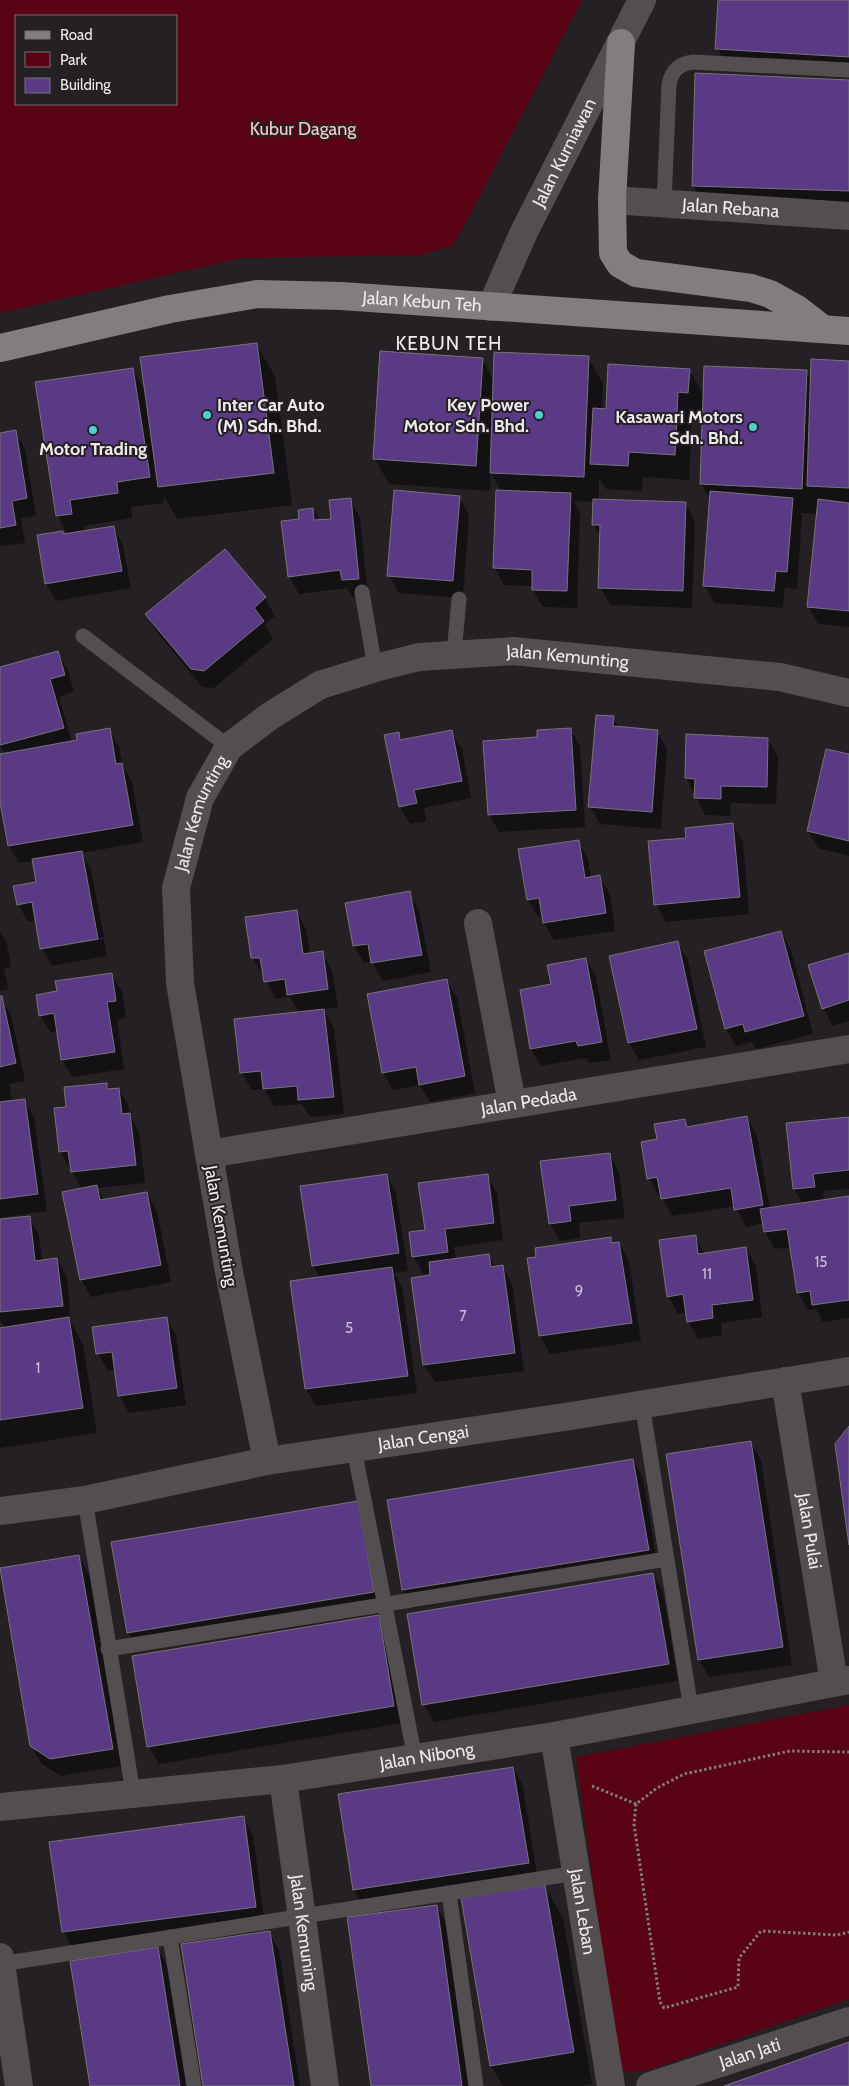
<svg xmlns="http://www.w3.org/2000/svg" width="849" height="2086" font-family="Cabin,sans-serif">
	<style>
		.green { fill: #590314; fill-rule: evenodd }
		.shadow { fill: #0007 }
		.building { fill: #5a3a85; stroke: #76747b }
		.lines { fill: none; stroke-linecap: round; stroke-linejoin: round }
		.path { stroke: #807c80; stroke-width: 3; stroke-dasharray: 2.5 2.5; stroke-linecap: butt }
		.service { stroke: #534f51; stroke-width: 15 }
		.minor { stroke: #534f51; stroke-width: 28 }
		.tertiary { stroke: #534f51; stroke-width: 28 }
		.primary { stroke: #837d7f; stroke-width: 28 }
		.poi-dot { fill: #52cdd0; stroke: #242024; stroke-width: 2 }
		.labels { text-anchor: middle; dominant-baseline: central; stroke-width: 4; stroke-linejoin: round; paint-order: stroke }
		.number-label { font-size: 15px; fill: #c8bed3 }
		.park-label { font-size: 18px; fill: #fcc7c6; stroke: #242024 }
		.street-label { font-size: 18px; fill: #edeaed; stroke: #242024 }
		.poi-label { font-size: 18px; font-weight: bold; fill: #edeaed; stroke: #242024; text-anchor: end }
		.neighbourhood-label { font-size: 19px; letter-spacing: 1px; fill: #edeaed; stroke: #242024 }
	</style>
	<rect width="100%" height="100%" fill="#242024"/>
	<path class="green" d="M0,0H582L454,245L420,255L242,258L0,313ZM176,16V104H16V16Z
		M849,1705V1999L646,2071L627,2072L617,2062L576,1757Z"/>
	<path class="shadow" d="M719,0H849V74L727,66L717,48Z
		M849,81V222L712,218L693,186Z
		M256,344L275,376L292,505L177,519L163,494L164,503L131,507L132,518L84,526L85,532L113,527L123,545L131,588L56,601L46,584L62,532L64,535H68L57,515L133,370L146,393Z
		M588,358L603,383L602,410H607L689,370L705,397L806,371L812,381L849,362V627L818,624L808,606L818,514L800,513L802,516L797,589L785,588L783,608L714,603L704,585L711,500L701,484L704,418L692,417L689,480L643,477L642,491L606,489L599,478V500L685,503L695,521L692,608L610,605L600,587L601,538L593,524L594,502L574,501L580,512L577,608L543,607L533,590V586L504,585L494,567L501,491L491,473L490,491L389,484L375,459L482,359L494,381Z
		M15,432L25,449L36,516L21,518L25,543L0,546V434Z
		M459,497L469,515L463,598L399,593L389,575Z
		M350,500L360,517L368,596L353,597L347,588L299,594L289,576L300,520L313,509L320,521L332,520Z
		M225,551L265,598L275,616L265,624L273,639L214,688L202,687L157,632L147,615Z
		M57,652L68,670L74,692L59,697L72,743L109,730L119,747L123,766L132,782L143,842L82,853L91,870L104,937L46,946V949L104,939L107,956L52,966L42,948L37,920L28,922L18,904L37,883L34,861L19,863L9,846L0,794V755L5,754L0,746V668Z
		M613,718L619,728L657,732L667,749L661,829L600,824L590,807Z
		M570,729L580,746L585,827L499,832L489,814L539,738Z
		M451,732L462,749L471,798L424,808L426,821L410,824L400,807L398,733L402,741Z
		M768,739L778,757L776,804L731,803L730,816L705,815L686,778Z
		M849,756V856L818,848L808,831Z
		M733,825L743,842L749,914L666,922L656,904L687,839Z
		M578,841L588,859L591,878L600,877L610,894L615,931L554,940L544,923L543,917H538L528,900Z
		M409,893L419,910L431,972L383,981L372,962L364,963L354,946L347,904Z
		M296,911L306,929L310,954L322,953L332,970L338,1007L323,1009L334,1028L344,1114L310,1117L302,1104L274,1106L264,1089L252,1090L242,1073L235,1020L299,1013L290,997L276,999L266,981L265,975L263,976L253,958L247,918Z
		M0,931L7,944L11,967L4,968L8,989L0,991Z
		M781,932L791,950L813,1034L756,1049L752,1042L736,1046L726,1029L706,952Z
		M678,943L688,960L706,1047L639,1060L629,1043L611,957Z
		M849,954V1021L833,1026L823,1008Z
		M586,959L596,977L611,1060L589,1063L586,1058L541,1066L531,1049Z
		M111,974L122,992L126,1018L117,1020L124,1069L73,1077L62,1060L58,1031L51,1033L40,1015L58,992Z
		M446,980L457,998L475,1093L430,1102L420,1085L393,1090L383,1072Z
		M0,997L11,1015L25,1081L9,1084L12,1099L0,1101Z
		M106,1084L110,1090L119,1089L129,1107L130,1116L139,1132L145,1183L97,1188L105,1201L147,1193L157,1211L171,1282L91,1297L81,1279L82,1189L60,1152L68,1108Z
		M24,1100L34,1117L47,1211L0,1218V1103Z
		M747,1118L757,1135L770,1209L803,1204L794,1189L788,1124L849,1119V1189L823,1191L824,1201L849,1197V1318L823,1322L816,1309L808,1310L798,1293L791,1247L775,1249L765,1232L764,1223L746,1227L735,1206L672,1216L661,1195L659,1196L649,1178L658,1140L685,1120L689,1127Z
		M609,1154L619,1172L625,1218L579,1223L580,1238L560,1241L550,1224Z
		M386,1175L396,1193L408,1271L394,1273L402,1286L417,1393L316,1406L306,1389L291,1282L320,1278L313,1265Z
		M487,1176L497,1193L503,1240L454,1247L456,1260L489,1256L495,1267L502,1266L512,1284L524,1371L435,1382L424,1365L413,1279L432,1276L431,1273L423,1274L413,1256L426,1231Z
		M29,1217L39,1235L42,1261L57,1259L67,1277L71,1323L83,1344L97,1433L0,1448V1329L5,1328L0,1320V1220Z
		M695,1237L705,1254L746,1249L756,1266L762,1317L721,1323L722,1335L698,1339L688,1321L687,1313L678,1314L668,1296Z
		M610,1238L613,1244L619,1243L629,1261L641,1341L550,1354L540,1336L529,1259Z
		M166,1319L176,1336L186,1405L129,1413L119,1395L116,1370L108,1371L98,1353Z
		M751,1443L761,1460L792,1665L709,1677L699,1660L668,1455Z
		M633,1460L643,1478L658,1567L414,1608L403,1590L388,1501Z
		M357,1503L383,1610L138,1650L128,1633Z
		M79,1557L89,1574L122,1766L61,1776L42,1764L31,1746Z
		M653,1574L663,1592L678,1681L434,1722L424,1704Z
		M378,1616L388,1634L404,1723L159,1764L149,1747Z
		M513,1768L523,1786L538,1881L364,1907L354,1890Z
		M243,1818L253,1835L265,1924L73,1949L63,1931Z
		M544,1886L563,1918L592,2084L581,2086H503L491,2066Z
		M436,1906L447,1924L469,2086H372Z
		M269,1933L279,1950L300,2086H204Z
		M157,1949L168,1966L187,2086H91Z"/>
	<path class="building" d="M718,0H849V57L715,49Z
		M695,73L849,80V191L692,186Z
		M257,343L274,473L158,487L140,357Z
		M380,351L483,358L476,466L373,459Z
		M494,352L589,356L584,477L490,473Z
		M811,359L849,361V488L807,486Z
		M608,364L690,369L688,393L678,392L675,455L629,452L628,466L590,464L593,408L606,409Z
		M704,366L807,370L802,489L700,484Z
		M133,368L150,477L117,482L118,493L70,500L72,514L56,516L35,382Z
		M16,430L27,498L12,501L16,525L0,528V433Z
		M394,490L460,496L453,581L387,576Z
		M496,490L571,493L567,591L532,590V570L493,568Z
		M710,491L793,498L787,572L776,571L774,591L703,586Z
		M351,498L359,579L342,580L340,570L288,577L281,521L299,519L298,510L313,508L314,520L331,519L329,500Z
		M593,499L686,502L683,591L598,588L600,525H592Z
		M818,499L849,503V611L807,607Z
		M114,526L122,571L45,584L37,535L63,531V534Z
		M225,549L266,597L254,608L264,621L204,671L191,669L145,614Z
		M58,651L65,675L50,679L64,728L0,745V667Z
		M596,715L614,716L613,726L658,730L652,812L588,807Z
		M110,728L116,764L122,763L133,825L8,846L0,802V754L77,740L76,734Z
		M571,728L576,810L488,815L483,741L537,737V730Z
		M452,730L462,781L414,790L417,803L399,807L384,735L399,732L400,740Z
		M686,734L768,738L767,787L721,786V799L694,798L695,779L685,778Z
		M826,749L849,754V841L807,831Z
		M733,823L740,897L654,905L648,841L686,838L685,828Z
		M579,840L585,878L600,875L606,913L543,923L539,898L527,900L518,849Z
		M82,851L98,939L40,949L32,902L17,905L13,886L36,882L32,859Z
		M410,891L422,955L371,963L368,944L353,946L345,903Z
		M297,910L303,954L323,951L328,989L287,995L285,979L264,982L260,958H251L245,917Z
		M781,931L804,1016L745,1032L743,1024L725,1029L704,951Z
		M678,941L697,1029L628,1043L609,956Z
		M849,953V1000L822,1009L808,965Z
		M586,958L602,1042L578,1046L576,1041L530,1049L520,990L551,984L547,965Z
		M112,973L116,1001L107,1002L115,1052L61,1060L54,1013L39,1016L36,995L57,991L55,981Z
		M447,979L465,1076L419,1085L416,1067L382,1073L367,994Z
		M0,996H2L16,1063L0,1067Z
		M324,1009L334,1097L298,1100L297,1086L263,1089L261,1071L240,1073L234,1019Z
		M107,1083V1089L119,1088L122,1114L130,1113L136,1165L71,1172L68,1151L59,1152L54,1108L66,1107L64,1087Z
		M25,1099L38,1194L0,1199V1102Z
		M747,1116L763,1205L734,1210L731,1188L661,1199L657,1177L647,1179L641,1142L657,1139L654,1124L685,1119L687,1127Z
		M849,1117V1170L813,1174L815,1187L793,1189L786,1123Z
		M610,1153L616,1200L569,1206L571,1221L549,1224L540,1161Z
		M387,1174L399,1253L312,1266L300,1186Z
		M488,1174L494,1223L445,1229L448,1252L412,1257L409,1232L425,1230L418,1183Z
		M97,1185L100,1200L147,1192L161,1265L80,1280L62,1192Z
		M849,1196V1300L812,1305L810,1291L797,1293L787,1229L764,1232L760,1209Z
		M30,1216L35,1261L57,1258L63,1306L0,1312V1219Z
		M696,1235L698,1254L746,1247L753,1300L712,1305L713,1318L687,1322L683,1294L667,1297L659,1240Z
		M611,1237V1243L619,1242L632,1323L539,1336L527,1258L536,1257L535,1248Z
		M489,1254L491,1267L503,1265L515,1353L423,1365L411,1278L430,1275L429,1262Z
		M392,1267L408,1376L305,1389L290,1281Z
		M69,1317L83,1408L0,1420V1328Z
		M167,1317L177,1388L118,1396L112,1352L96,1354L92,1327Z
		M849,1426V1545L835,1444Z
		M751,1441L783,1647L698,1660L666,1454Z
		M633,1459L649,1550L402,1590L387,1500Z
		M358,1501L374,1592L127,1633L111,1542Z
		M79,1555L113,1749L50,1759L30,1746L0,1568Z
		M653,1573L669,1664L422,1705L407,1614Z
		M379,1615L394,1706L147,1747L132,1656Z
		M513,1767L529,1863L353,1890L338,1794Z
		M244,1816L256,1907L62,1932L49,1842Z
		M545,1885L574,2052L490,2066L461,1898Z
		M437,1905L462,2086H371L347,1917Z
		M270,1931L294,2086H203L181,1944Z
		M158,1947L180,2086H90L70,1961Z
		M849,2042V2086H724Z"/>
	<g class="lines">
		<path class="path" d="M592,1786L636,1804L657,1788L684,1774L790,1751L849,1752
			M636,1804L634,1824L660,2002L664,2008L738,1987L739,1958L761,1931L837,1935L849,1932"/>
		<path class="service" d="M664,204L669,84C672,70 679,64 693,62L849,70
			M362,592L375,668
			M83,636L229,747
			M454,654L459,599
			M642,1404L691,1709
			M354,1449L415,1758
			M85,1500L133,1793
			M108,1649L667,1559
			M449,1893L476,2086
			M170,1937L194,2086
			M1,1964L576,1873"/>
		<g class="minor">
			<path id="s1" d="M612,200L849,216"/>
			<path d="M478,923L512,1103"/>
			<path id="s2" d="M209,1154L849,1049"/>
			<path id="s3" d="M785,1381L834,1682"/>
			<path id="s4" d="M267,1461L229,1272L180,983L176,888L200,798L229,747L270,716L320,685L375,668L419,657L513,651L780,677L849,693"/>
			<path id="s5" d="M0,1511L85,1500L267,1461L571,1416L849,1371"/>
			<path id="s6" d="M554,1736L611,2086"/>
			<path id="s7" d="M283,1779L325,2086"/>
			<path id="s8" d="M0,1807L283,1779L554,1736L849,1680"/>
			<path id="s9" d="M650,2086L849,2021"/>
		</g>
		<g class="tertiary">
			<path id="s10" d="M491,307L523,234L642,0"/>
			<path d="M0,1957L19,2086"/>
		</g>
		<g class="primary">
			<path d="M621,43L612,200L613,253L620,264L636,273L751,288L770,294L797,309L823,329"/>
			<path id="s11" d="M0,348L170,309L257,294L341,296L849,331"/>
		</g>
	</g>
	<g class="poi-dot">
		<circle cx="207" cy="415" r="5"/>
		<circle cx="539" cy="415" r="5"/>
		<circle cx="753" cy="427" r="5"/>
		<circle cx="93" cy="430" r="5"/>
	</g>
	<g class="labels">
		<g class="number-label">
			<text x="821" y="1262">15</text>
			<text x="707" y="1274">11</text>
			<text x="579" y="1291">9</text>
			<text x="463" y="1316">7</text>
			<text x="349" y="1328">5</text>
			<text x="38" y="1368">1</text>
		</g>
		<g class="park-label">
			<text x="303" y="129">Kubur Dagang</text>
		</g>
		<g class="street-label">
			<text stroke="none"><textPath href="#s10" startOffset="171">Jalan Kurniawan</textPath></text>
			<text stroke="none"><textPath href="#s1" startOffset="119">Jalan Rebana</textPath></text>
			<text stroke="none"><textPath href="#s11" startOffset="428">Jalan Kebun Teh</textPath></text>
			<text stroke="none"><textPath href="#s4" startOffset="1095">Jalan Kemunting</textPath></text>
			<text stroke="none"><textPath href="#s4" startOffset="660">Jalan Kemunting</textPath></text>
			<text stroke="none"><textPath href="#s2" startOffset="324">Jalan Pedada</textPath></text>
			<text transform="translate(221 1226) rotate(80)">Jalan Kemunting</text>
			<text stroke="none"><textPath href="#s5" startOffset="430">Jalan Cengai</textPath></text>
			<text stroke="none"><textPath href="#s3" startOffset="152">Jalan Pulai</textPath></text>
			<text stroke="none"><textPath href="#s8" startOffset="430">Jalan Nibong</textPath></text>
			<text stroke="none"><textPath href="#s6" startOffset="178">Jalan Leban</textPath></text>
			<text stroke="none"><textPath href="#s7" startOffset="155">Jalan Kemuning</textPath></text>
			<text stroke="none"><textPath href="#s9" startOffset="105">Jalan Jati</textPath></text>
		</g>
		<g class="poi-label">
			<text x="217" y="405" text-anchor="start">Inter Car Auto<tspan x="217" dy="21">(M) Sdn. Bhd.</tspan></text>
			<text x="529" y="405">Key Power<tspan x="529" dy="21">Motor Sdn. Bhd.</tspan></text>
			<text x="743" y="417">Kasawari Motors<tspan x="743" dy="21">Sdn. Bhd.</tspan></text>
			<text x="93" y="449" text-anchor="middle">Motor Trading</text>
		</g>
		<g class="neighbourhood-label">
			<text x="449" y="343">KEBUN TEH</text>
		</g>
	</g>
	<rect x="15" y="15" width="162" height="90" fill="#242024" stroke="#747174"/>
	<rect x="25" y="31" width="25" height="8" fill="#837d7f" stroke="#747174"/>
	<text x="60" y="40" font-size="15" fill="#edeaed">Road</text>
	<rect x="25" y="52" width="25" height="15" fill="#590314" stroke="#747174"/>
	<text x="60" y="65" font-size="15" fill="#edeaed">Park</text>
	<rect x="25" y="78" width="25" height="15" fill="#5a3a85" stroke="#747174"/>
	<text x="60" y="90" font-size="15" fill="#edeaed">Building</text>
</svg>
